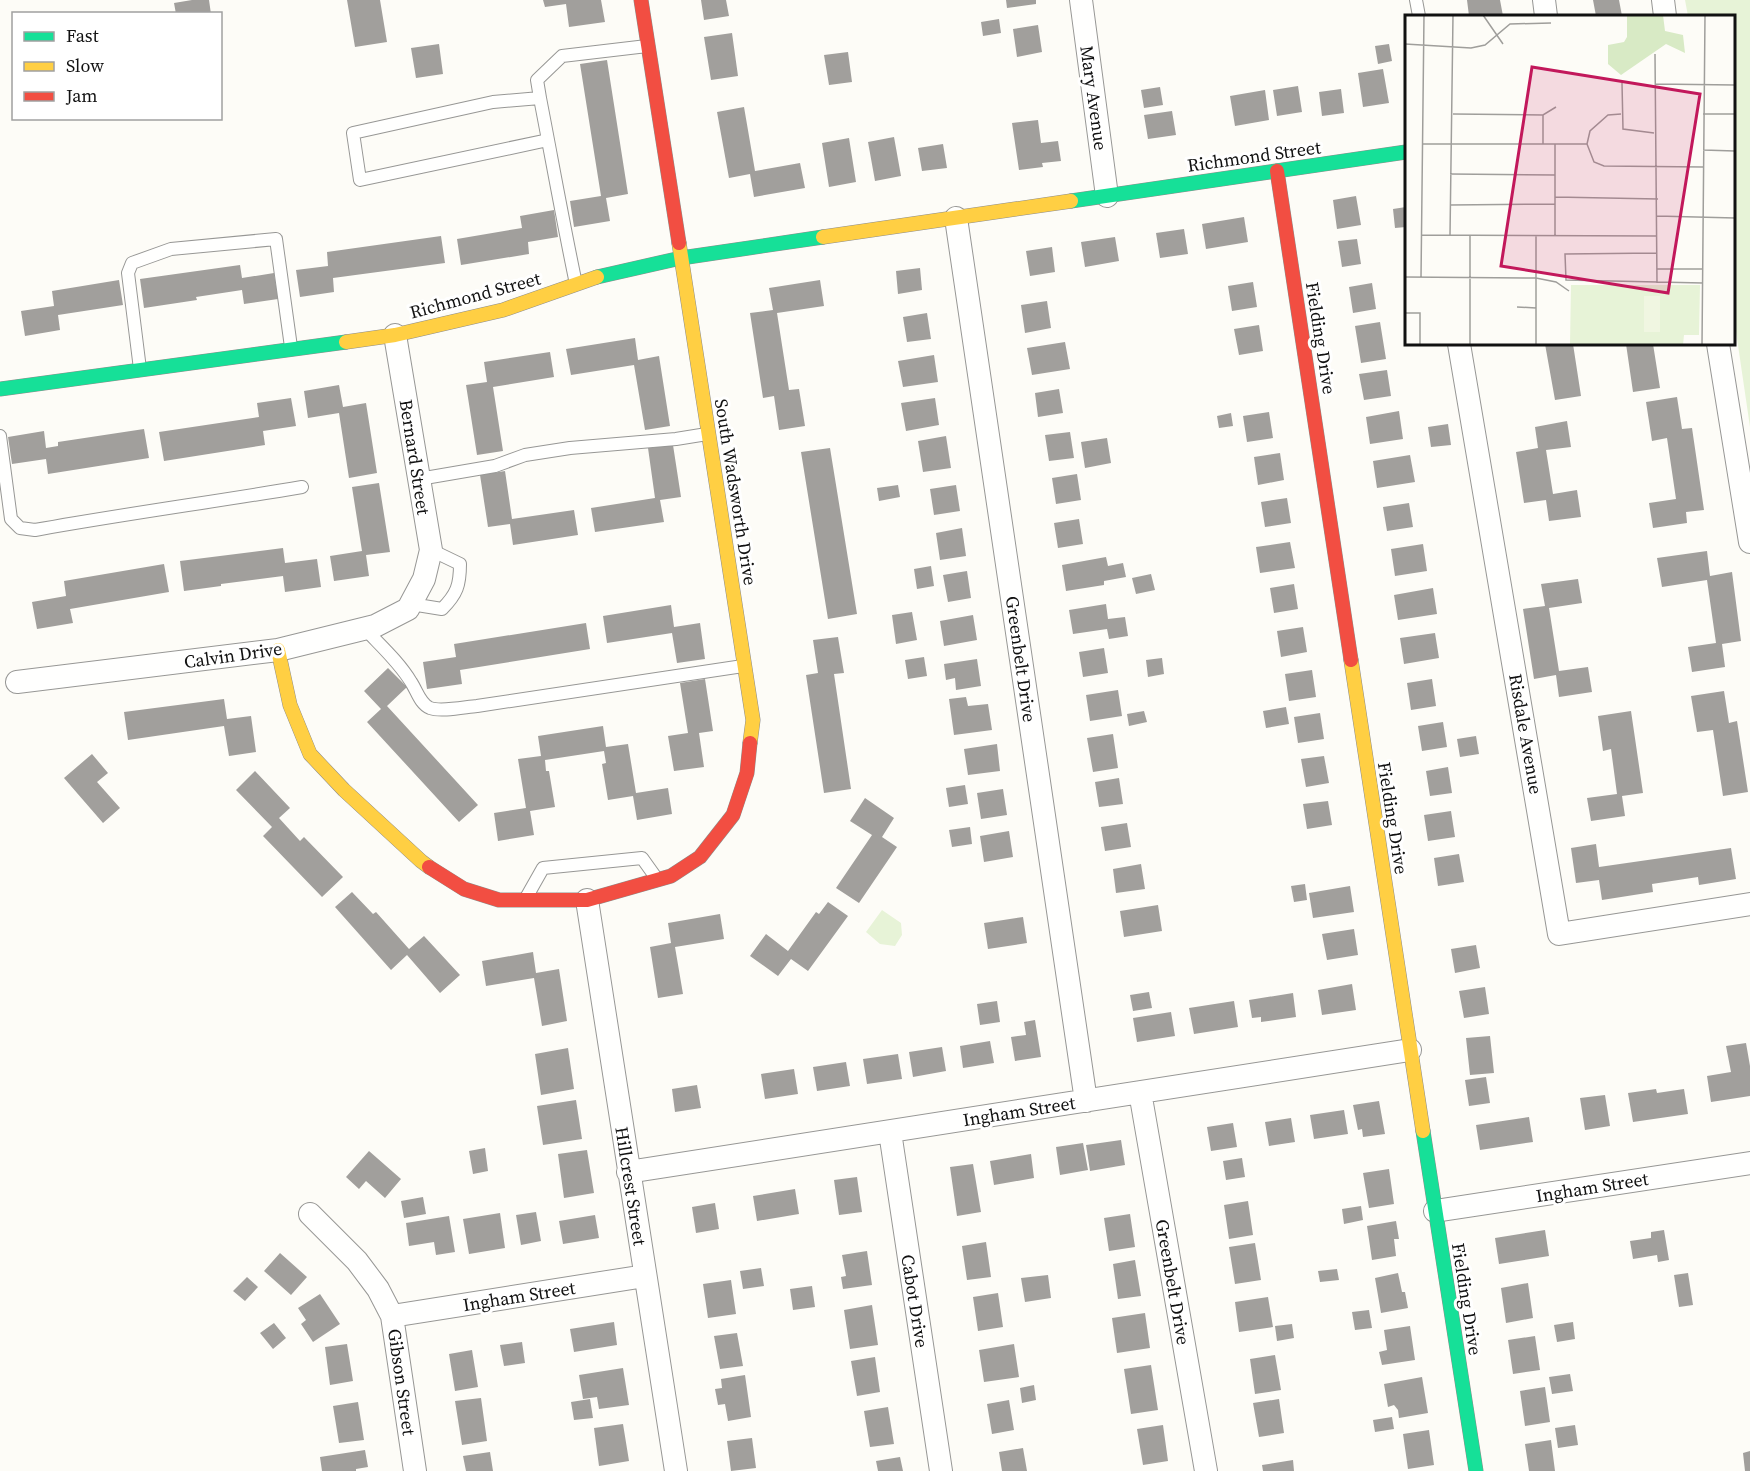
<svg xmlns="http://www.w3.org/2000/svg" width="1750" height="1471" font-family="'Source Serif 4',serif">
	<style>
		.green { fill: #e7f3d7 }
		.building { fill: #a19f9c }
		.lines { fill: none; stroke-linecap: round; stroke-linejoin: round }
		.lane-casing { stroke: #979795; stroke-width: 14 }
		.street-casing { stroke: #979795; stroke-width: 24 }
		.fast-casing { stroke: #8e8d8b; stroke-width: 15 }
		.slow-casing { stroke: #8e8d8b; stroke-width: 15 }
		.jam-casing { stroke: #8e8d8b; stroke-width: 15 }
		.lane { stroke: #fffffe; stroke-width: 12 }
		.street { stroke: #fffffe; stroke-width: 22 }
		.fast { stroke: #16e098; stroke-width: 14 }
		.slow { stroke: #ffcf43; stroke-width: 14 }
		.jam { stroke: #f24e42; stroke-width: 14 }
		.labels { text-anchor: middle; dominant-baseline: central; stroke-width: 6; stroke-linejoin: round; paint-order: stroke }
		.street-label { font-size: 18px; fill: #111; stroke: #fff }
		.inset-road { fill: none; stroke: #9f9e9b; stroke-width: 1.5 }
		.view { fill: #c2185b; fill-opacity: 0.15; stroke: #c2185b; stroke-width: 3 }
		.inset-edge { fill: none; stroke: #111; stroke-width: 3 }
	</style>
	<rect width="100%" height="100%" fill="#fdfcf7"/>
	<path class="green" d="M1685,0H1750V427L1734,318V16H1688Z
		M882,910L901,923L902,935L895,946L880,944L866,932Z"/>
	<path class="building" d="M192,0H209L211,14H176L174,3Z
		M347,0H380L387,42L355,47Z
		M543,0H601L605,22L569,27L566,4L545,7Z
		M701,0H726L729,16L704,20Z
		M1006,0H1036V4L1007,8Z
		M1467,0H1500L1503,16H1469Z
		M1593,0H1619L1622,16H1596Z
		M999,19L1001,33L983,36L981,22Z
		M1038,25L1042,52L1017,57L1013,29Z
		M732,33L738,76L711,80L704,37Z
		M439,44L443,74L416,78L411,48Z
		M1389,44L1392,61L1378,64L1375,46Z
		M848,52L852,82L829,85L824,55Z
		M607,60L628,194L606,198L610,221L574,227L570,201L601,196L580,64Z
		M1383,69L1389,103L1363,107L1358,73Z
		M1298,86L1302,112L1277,116L1273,90Z
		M1160,87L1163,105L1144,108L1141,90Z
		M1341,89L1344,113L1322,116L1319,92Z
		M1265,90L1269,120L1235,126L1230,96Z
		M744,107L755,171L800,163L805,188L754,197L750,174L729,178L717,112Z
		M1172,111L1176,135L1148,139L1144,115Z
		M1038,120L1041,143L1058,141L1061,161L1042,163L1043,167L1019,170L1012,123Z
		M894,137L901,176L875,181L868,142Z
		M849,138L856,182L829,187L822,143Z
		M943,144L947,168L922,171L918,148Z
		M1356,196L1361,225L1337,229L1333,200Z
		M1406,207V227L1395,228L1393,209Z
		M554,210L558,237L528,242L529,254L461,265L457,239L522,228L520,216Z
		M1244,217L1248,242L1206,249L1202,224Z
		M1184,229L1188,254L1160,258L1156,233Z
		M441,236L445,263L333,278L334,292L300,297L296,270L328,266L327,252Z
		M1115,237L1119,261L1085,267L1081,242Z
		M1357,239L1361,264L1342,267L1338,241Z
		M1052,247L1055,272L1030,276L1026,251Z
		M240,265L242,278L274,273L278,299L244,304L242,290L196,297L197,300L144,308L140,279Z
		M920,268L922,290L898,294L896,271Z
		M119,280L123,305L58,315L60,330L25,336L21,311L54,306L52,291Z
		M820,280L824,306L777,313L789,390L799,389L805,426L779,430L774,396L763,398L750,313L773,310L769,288Z
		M1253,282L1257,307L1232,311L1228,286Z
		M1372,283L1376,309L1353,313L1349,287Z
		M1047,301L1051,328L1025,333L1021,305Z
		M927,313L931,339L907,342L903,317Z
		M1380,322L1386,359L1361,363L1355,326Z
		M1259,325L1263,351L1239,355L1234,329Z
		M635,338L638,360L659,356L670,426L645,430L634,365L571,375L566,349Z
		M1065,342L1070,369L1032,375L1027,348Z
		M1545,344H1573L1581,396L1555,400Z
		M1626,344H1653L1660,388L1633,392Z
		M550,352L554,377L493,387L503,451L477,455L466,385L487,382L484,362Z
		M934,355L938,382L903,387L898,361Z
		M1387,370L1391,396L1364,400L1359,374Z
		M339,385L343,407L366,403L377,473L349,478L339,413L308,418L304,391Z
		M1059,389L1063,413L1038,417L1035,393Z
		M1677,397L1682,429L1692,428L1704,510L1686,512L1687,523L1653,528L1649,503L1676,499L1667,438L1652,441L1646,402Z
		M291,398L296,426L263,431L265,445L164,461L159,432L259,417L257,403Z
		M935,398L939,425L906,431L901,403Z
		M1399,411L1403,439L1370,444L1366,417Z
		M1269,412L1273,438L1247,442L1243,416Z
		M1231,413L1233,426L1219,428L1217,416Z
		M1567,421L1571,447L1546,450L1553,494L1577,490L1581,517L1549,521L1546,500L1524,503L1516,452L1538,448L1535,427Z
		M1448,424L1451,445L1431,447L1428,427Z
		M144,429L149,458L48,474L46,459L12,464L8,437L44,431L46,448L58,446V442Z
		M1070,432L1074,458L1049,461L1045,435Z
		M946,436L951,468L923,472L918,441Z
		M1107,438L1111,463L1085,468L1081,442Z
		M673,445L681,497L660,500L664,522L595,532L591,508L655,498L648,448Z
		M830,448L857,614L828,619L801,452Z
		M1280,453L1284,480L1258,485L1254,457Z
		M1410,455L1415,482L1377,488L1373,461Z
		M505,471L512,519L574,510L578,535L513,545L510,524L488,527L480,475Z
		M1077,474L1081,500L1056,504L1052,478Z
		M379,483L390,552L366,555L369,576L334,581L330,556L362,551L352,487Z
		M898,485L900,497L879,501L877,488Z
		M956,485L960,511L934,515L930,489Z
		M1287,498L1291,523L1265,527L1261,502Z
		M1409,503L1413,527L1387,531L1383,507Z
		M1079,519L1083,544L1058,548L1054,523Z
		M962,528L966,556L940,560L936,533Z
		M1290,542L1295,568L1260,573L1256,547Z
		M1423,544L1427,571L1395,576L1391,549Z
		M283,548L285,563L317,559L321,587L285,592L283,576L221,584V586L184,591L180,561Z
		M1707,551L1710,576L1732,572L1741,641L1722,644L1725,667L1692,672L1688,647L1716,643L1707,580L1662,587L1657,558Z
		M1106,557L1108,566L1123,563L1126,577L1104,581V585L1066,591L1062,565Z
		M164,564L169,592L70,609L73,623L37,629L32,602L66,596L64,581Z
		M931,566L934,586L917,589L914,569Z
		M967,571L971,598L948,602L943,575Z
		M1151,574L1155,590L1136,594L1132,578Z
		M1578,579L1582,603L1549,608L1559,671L1588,667L1592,692L1559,697L1556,675L1534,679L1523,609L1545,606L1541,584Z
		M1294,584L1298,609L1274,613L1270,588Z
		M1433,588L1437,614L1398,620L1394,595Z
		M1106,604L1108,619L1125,617L1128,636L1109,639L1107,629L1073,634L1069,610Z
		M671,605L674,627L700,623L705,659L677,663L672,633L607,643L603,616Z
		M912,612L917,640L896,644L892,615Z
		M973,615L977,640L944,646L940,621Z
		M586,623L590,649L460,670L462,684L427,689L423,662L456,657L454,644Z
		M1303,627L1307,652L1281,657L1277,631Z
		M1435,633L1439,658L1404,664L1400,638Z
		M838,637L844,673L834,674L851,789L824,793L806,675L818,673L813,640Z
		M1104,648L1108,673L1083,677L1079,652Z
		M924,657L927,676L908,679L905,660Z
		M1162,658L1164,674L1148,677L1146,660Z
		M977,659L981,686L956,690L955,678L946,680L944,664Z
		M388,668L407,687L387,706L478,805L459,822L367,722L381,709L364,691Z
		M1312,670L1316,697L1289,701L1285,674Z
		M705,679L713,731L699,733L704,767L674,771L668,736L688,733L680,683Z
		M1432,679L1436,706L1411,710L1407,683Z
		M1118,690L1122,716L1090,721L1086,695Z
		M1724,691L1729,723L1737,721L1748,792L1723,796L1713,730L1697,732L1691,696Z
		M966,697L968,706L988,704L992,730L954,735L949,699Z
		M224,699L227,719L251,716L256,752L229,756L224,726L128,740L124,712Z
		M1286,707L1289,724L1266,728L1263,711Z
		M1144,711L1147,722L1129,726L1127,714Z
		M1631,711L1643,793L1622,796L1625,816L1591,821L1587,798L1617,794L1611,749L1603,751L1598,716Z
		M1320,713L1324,739L1298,743L1294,717Z
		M1443,722L1447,747L1422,751L1418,726Z
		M603,726L606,747L628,744L636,793L668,788L672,814L637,820L633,796L608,800L602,764L606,763L604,751L545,760L546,771H549L555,807L530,811L534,835L498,841L494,813L526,808L518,759L541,756L538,736Z
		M1113,734L1118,768L1093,772L1087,738Z
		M1476,736L1479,754L1460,757L1457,739Z
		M997,744L1000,771L968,775L964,749Z
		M92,754L108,773L97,782L120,808L103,823L64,778Z
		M1324,756L1329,783L1306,787L1301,759Z
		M1448,767L1452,793L1430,796L1426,771Z
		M255,771L290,808L279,818L300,841L304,837L343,877L322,897L263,836L272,827L236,790Z
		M1119,778L1123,804L1099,807L1095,782Z
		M965,785L968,804L949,807L946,788Z
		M1003,789L1007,815L981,819L977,793Z
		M865,798L894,818L882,837L897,847L859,903L836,888L872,835L850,821Z
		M1328,801L1332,825L1307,829L1303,804Z
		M1451,811L1455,837L1428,841L1424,815Z
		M1127,823L1131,847L1105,851L1101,827Z
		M970,827L972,844L952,847L949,830Z
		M1009,831L1013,857L984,862L980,836Z
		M1596,844L1599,867L1731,848L1736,879L1699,885L1698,877L1652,884L1653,892L1602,900L1599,880L1576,883L1571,848Z
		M1459,854L1464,882L1438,886L1434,858Z
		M1141,864L1145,889L1116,893L1113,869Z
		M1305,884L1307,900L1294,902L1291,886Z
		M1350,886L1354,912L1313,918L1309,893Z
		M352,892L373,914L376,912L409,949L424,936L460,975L440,993L407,955L391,970L335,907Z
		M828,902L848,916L808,971L791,959L778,976L750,956L766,934L788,951L816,912L819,914Z
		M1158,905L1162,931L1124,937L1120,911Z
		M720,914L724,939L675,947L683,994L658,998L650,947L671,943L668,923Z
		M1023,917L1027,943L988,949L984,923Z
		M1354,929L1358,955L1327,960L1322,934Z
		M1476,945L1480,968L1455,973L1451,949Z
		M533,952L536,973L559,969L567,1021L542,1026L534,978L486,986L482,961Z
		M1352,984L1356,1010L1322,1015L1318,990Z
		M1485,987L1489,1014L1464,1018L1459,991Z
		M1149,992L1152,1008L1133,1011L1130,995Z
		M1293,993L1296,1017L1261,1022V1017L1252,1018L1249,1000Z
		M997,1001L1000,1022L980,1025L977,1004Z
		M1234,1001L1238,1027L1194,1034L1189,1008Z
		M1171,1012L1175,1036L1137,1042L1133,1018Z
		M1035,1020L1041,1057L1015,1061L1011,1037L1026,1035L1024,1022Z
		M1490,1036L1494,1073L1470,1075L1466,1038Z
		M990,1041L994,1063L963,1068L960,1046Z
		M1746,1043L1750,1066V1096L1711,1102L1707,1076L1731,1072L1726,1046Z
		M942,1047L946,1071L913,1077L909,1052Z
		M568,1048L574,1089L541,1095L535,1054Z
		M898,1054L902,1079L867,1084L863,1059Z
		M846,1062L850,1086L817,1091L813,1067Z
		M794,1069L798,1094L765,1099L761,1074Z
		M1486,1077L1490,1103L1469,1106L1465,1080Z
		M697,1085L701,1108L675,1112L672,1089Z
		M1656,1089L1657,1093L1684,1089L1688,1114L1633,1122L1628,1093Z
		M1605,1095L1610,1126L1585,1130L1580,1098Z
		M576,1100L582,1139L543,1145L537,1106Z
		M1379,1101L1385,1134L1363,1137L1362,1129L1358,1130L1353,1105Z
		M1344,1110L1348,1134L1314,1139L1310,1115Z
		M1529,1117L1533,1142L1480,1150L1476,1125Z
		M1291,1118L1295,1142L1269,1146L1265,1122Z
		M1233,1123L1237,1147L1211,1151L1207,1127Z
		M1121,1140L1125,1165L1090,1171L1086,1145Z
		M1083,1143L1088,1170L1060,1175L1056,1147Z
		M485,1148L488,1171L473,1174L469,1151Z
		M587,1150L594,1193L564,1198L558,1154Z
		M369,1151L401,1179L385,1198L366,1181L359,1189L346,1177Z
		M1031,1154L1034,1178L994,1185L990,1161Z
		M1242,1158L1245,1177L1226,1180L1223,1161Z
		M973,1164L981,1212L957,1216L950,1167Z
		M1389,1169L1394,1204L1369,1208L1363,1173Z
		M857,1177L862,1212L839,1215L834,1180Z
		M795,1189L799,1214L757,1221L753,1196Z
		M423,1197L426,1214L404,1218L401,1201Z
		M1248,1201L1253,1235L1229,1239L1224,1205Z
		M715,1203L719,1229L696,1233L692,1207Z
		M1361,1206L1363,1220L1344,1224L1342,1209Z
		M536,1212L541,1241L521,1245L516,1215Z
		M500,1213L505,1248L469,1254L463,1219Z
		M1130,1214L1135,1247L1109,1251L1104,1218Z
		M595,1215L599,1238L563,1244L559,1221Z
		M449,1216L455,1252L436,1255L434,1242L409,1246L406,1223Z
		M1396,1221L1399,1239H1394L1396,1256L1372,1260L1367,1226Z
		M1545,1230L1549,1256L1499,1264L1495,1238Z
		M1664,1230L1669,1260L1658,1262L1657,1255L1633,1259L1630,1241L1651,1238V1232Z
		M986,1242L991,1277L967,1280L962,1246Z
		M1255,1243L1261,1280L1235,1284L1229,1247Z
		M867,1251L872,1285L843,1289L841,1277L846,1276L842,1255Z
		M280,1253L307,1277L291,1295L264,1271Z
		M1135,1260L1141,1296L1118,1299L1113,1264Z
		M761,1268L764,1286L743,1289L740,1271Z
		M1337,1269L1339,1280L1320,1282L1318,1271Z
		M1398,1273L1402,1292H1405L1408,1308L1381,1313L1375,1278Z
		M1688,1273L1693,1305L1679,1307L1674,1275Z
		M1048,1275L1051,1298L1025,1302L1021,1278Z
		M247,1277L258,1287L245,1301L233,1291Z
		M731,1280L736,1314L708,1318L703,1284Z
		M1528,1283L1533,1318L1506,1323L1501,1288Z
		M812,1286L815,1307L793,1310L790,1289Z
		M998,1293L1003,1327L978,1331L973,1297Z
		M320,1294L340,1324L313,1342L301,1324L306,1320L298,1308Z
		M1268,1297L1273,1327L1239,1332L1235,1302Z
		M872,1305L878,1345L850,1349L844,1310Z
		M1369,1310L1372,1328L1355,1330L1352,1312Z
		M1145,1313L1150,1348L1117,1353L1112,1318Z
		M614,1322L617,1345L574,1352L570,1329Z
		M1573,1322L1575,1339L1557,1342L1554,1325Z
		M274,1323L286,1338L273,1349L260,1333Z
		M1292,1324L1294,1338L1277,1341L1275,1326Z
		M1410,1326L1415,1360L1382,1365L1379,1352L1387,1350L1384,1330Z
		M737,1333L743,1366L720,1369L714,1336Z
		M1535,1336L1540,1370L1513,1374L1508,1340Z
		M522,1342L525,1363L504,1366L500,1345Z
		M347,1344L353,1381L330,1385L325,1347Z
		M1014,1344L1019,1377L984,1382L979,1350Z
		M472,1350L478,1387L455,1391L449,1354Z
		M1275,1355L1281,1390L1255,1394L1250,1359Z
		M875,1357L880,1392L857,1396L851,1361Z
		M1151,1365L1158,1410L1131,1414L1124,1369Z
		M623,1368L629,1405L599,1409L597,1397L583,1399L579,1375Z
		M1570,1374L1573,1391L1552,1394L1549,1377Z
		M745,1375L751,1417L728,1421L725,1404L718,1405L715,1389L722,1388L721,1379Z
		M1422,1377L1428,1413L1399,1418L1398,1410L1394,1405L1388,1407L1384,1384Z
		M1034,1385L1036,1400L1022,1403L1020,1388Z
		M1545,1387L1550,1422L1525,1426L1520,1391Z
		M481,1398L487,1441L462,1445L455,1401Z
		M590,1399L593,1418L574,1420L571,1402Z
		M1279,1399L1284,1433L1259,1437L1253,1403Z
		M1009,1400L1014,1430L992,1434L987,1404Z
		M358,1402L364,1440L339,1443L333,1406Z
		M888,1407L894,1444L870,1447L864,1411Z
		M1392,1417L1394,1429L1375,1432L1373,1420Z
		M623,1424L629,1461L599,1466L594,1428Z
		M1163,1425L1168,1461L1143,1465L1137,1429Z
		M1575,1425L1578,1445L1558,1448L1555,1428Z
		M1429,1430L1434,1465L1408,1469L1403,1434Z
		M752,1438L756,1468L731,1471L727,1441Z
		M1551,1440L1555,1471H1529L1525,1444Z
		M1023,1448L1027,1471H1002L999,1452Z
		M365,1450L368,1467L356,1469V1471H322L320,1457Z
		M1750,1451V1471H1745L1743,1453Z
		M490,1452L493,1471H466L463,1456Z
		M900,1457L903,1471H878L876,1461Z
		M1293,1460L1294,1471H1263L1262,1465Z"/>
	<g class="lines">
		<defs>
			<path id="lane" d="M1416,0L1419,16
				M540,98L537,80L562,56L647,46
				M548,140L360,180L353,133L493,102L540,98C552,160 563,222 576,284
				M140,369L128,273L132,263L171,249L276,239L291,347
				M0,436L11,519L20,528L35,530C124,514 213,502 302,487
				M419,479L495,466L525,455L570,448L676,439L707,434
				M411,604L442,609C457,594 460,585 460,564L431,550
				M365,629C381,646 399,662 411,682C417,691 420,704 430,708C441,712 465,707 477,706L743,666
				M526,898L543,868L642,858L657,879"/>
			<path id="street" d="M1081,0L1107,196
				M1544,0L1546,16
				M1663,0L1665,16
				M956,218L1086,1101
				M1459,344L1559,934L1750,904
				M1718,344L1750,542
				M17,682L278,650L375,626L408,609L424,579L431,550L395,335
				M587,900L676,1471
				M1140,1092L1206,1471
				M890,1132L941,1471
				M628,1172L1410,1050
				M1435,1211L1750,1163
				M310,1214L357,1261L378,1289L392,1316L415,1471
				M392,1316L645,1276"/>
			<path id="fast" d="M1071,201L1406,152
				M597,277L681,258L823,237
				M0,389L346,342
				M1423,1131L1476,1471"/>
			<path id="slow" d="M823,237L1071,201
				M679,243L753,720L750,743
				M346,342L395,335L503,310L597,277
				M278,650L290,705L310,754L344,790L421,861L429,867
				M1351,660L1423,1131"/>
			<path id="jam" d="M641,0L679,243
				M1277,171L1351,660
				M429,867L464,889L499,900H587L671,876L700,857L733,815L747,773L750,743"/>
		</defs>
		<use href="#lane" class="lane-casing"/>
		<use href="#street" class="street-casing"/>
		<use href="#fast" class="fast-casing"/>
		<use href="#slow" class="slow-casing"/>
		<use href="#jam" class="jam-casing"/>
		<use href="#lane" class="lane"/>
		<use href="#street" class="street"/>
		<use href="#fast" class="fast"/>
		<use href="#slow" class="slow"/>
		<use href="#jam" class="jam"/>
	</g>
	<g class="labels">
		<g class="street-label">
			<text transform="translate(1094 98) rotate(82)">Mary Avenue</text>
			<text transform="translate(1254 156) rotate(-8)">Richmond Street</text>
			<text transform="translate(475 295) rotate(-15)">Richmond Street</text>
			<text transform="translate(1321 338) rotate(81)">Fielding Drive</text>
			<text transform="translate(415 457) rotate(81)">Bernard Street</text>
			<text transform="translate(736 492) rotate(81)">South Wadsworth Drive</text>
			<text transform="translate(233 655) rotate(-8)">Calvin Drive</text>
			<text transform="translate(1021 659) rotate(82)">Greenbelt Drive</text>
			<text transform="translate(1526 734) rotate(80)">Risdale Avenue</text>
			<text transform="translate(1393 818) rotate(81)">Fielding Drive</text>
			<text transform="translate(1019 1111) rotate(-9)">Ingham Street</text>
			<text transform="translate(631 1186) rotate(81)">Hillcrest Street</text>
			<text transform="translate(1592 1187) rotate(-9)">Ingham Street</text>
			<text transform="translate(1173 1282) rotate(80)">Greenbelt Drive</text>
			<text transform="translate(519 1296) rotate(-9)">Ingham Street</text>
			<text transform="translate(1467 1299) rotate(81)">Fielding Drive</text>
			<text transform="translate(915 1301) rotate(81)">Cabot Drive</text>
			<text transform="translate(402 1382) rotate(82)">Gibson Street</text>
		</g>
	</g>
	<g transform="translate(1405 15)">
		<rect width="330" height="330" fill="#fdfcf7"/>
		<path d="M166,270H295L294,320H279L278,330L165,329Z" fill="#e7f3d7"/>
		<path d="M222,0H258L260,16L278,20L280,38L261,29L216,60L203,49V30L219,27L222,22Z" fill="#d8eac5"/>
		<path d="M239,281H255V317H239Z" fill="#f0f6e1"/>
		<path class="inset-road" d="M78,0L98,29M0,29L66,33L80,30L105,9L146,8M250,39L252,268M217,68L218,114L249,118M250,69L330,70M48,99L138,100L151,92M216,99L203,100L185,116L182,129L189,147L199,151L298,152M298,99H330M18,129H182M138,129V100M298,135L330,136M45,159L150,160M150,182L253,184M45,190L150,189M252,201L330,203M17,220L252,221M45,220L48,0M150,220V129M252,238L160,239L161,265L298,268M252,254H298M0,262L131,263L151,267L164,276M16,263L19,0M112,292L131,293M0,298H15V330M65,330V220M131,330V220M297,330L300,0"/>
		<path class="view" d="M127,52L295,79L263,278L96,251Z"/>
		<rect width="330" height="330" class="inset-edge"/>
	</g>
	<rect x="12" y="12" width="210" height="108" fill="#ffffff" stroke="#a0a0a0" stroke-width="1.5"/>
	<rect x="24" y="32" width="30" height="9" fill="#16e098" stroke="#a0a0a0" stroke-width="1.5"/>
	<text x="66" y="42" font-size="18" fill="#111111">Fast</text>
	<rect x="24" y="62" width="30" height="9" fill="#ffcf43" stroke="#a0a0a0" stroke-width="1.5"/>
	<text x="66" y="72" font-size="18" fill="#111111">Slow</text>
	<rect x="24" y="92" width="30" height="9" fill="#f24e42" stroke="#a0a0a0" stroke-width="1.5"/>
	<text x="66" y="102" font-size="18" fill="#111111">Jam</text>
</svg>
